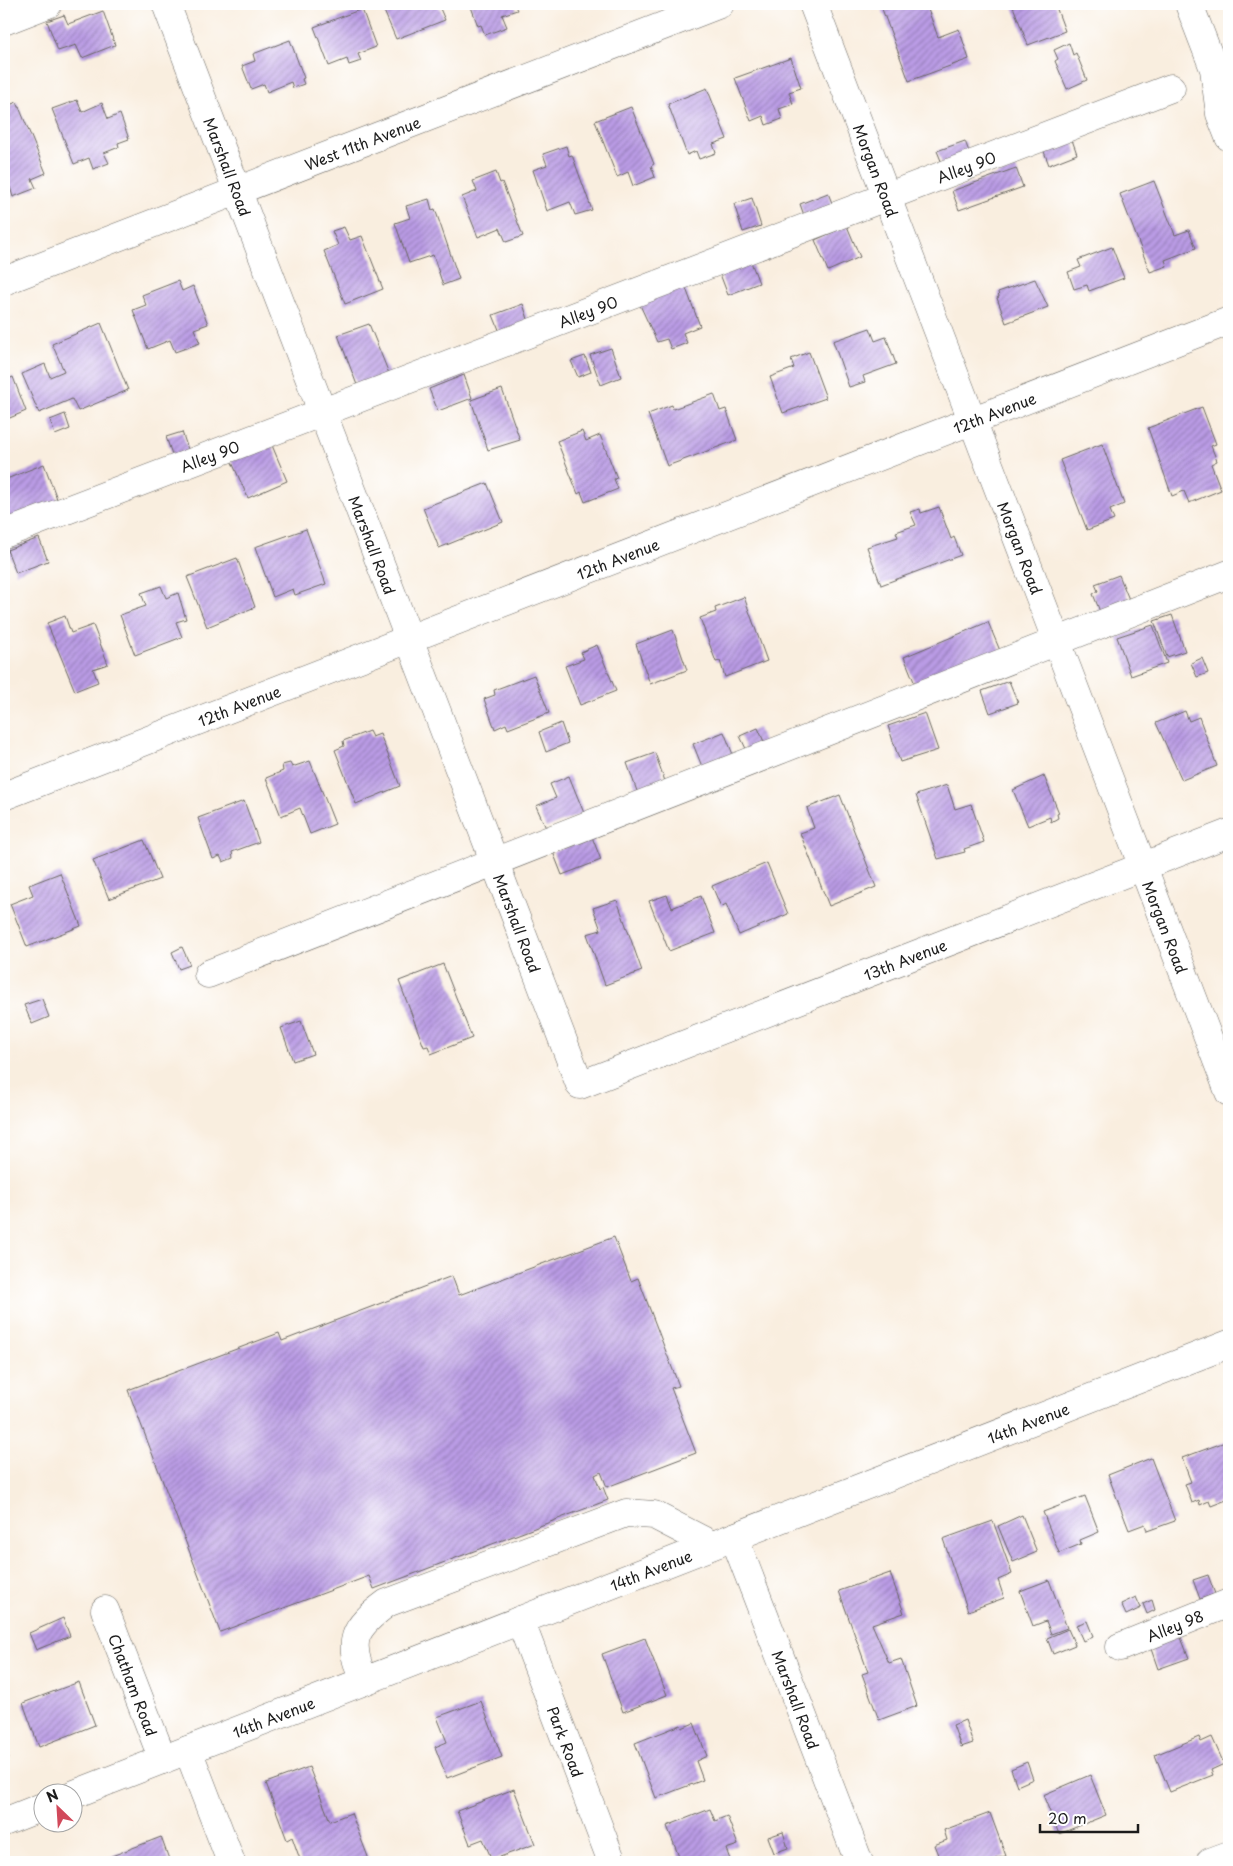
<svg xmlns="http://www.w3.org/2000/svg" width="1233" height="1866" font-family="'Playpen Sans',sans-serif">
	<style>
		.building { fill: url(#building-hatch) }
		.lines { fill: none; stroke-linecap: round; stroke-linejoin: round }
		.minor-casing { stroke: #696660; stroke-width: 29 }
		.minor { stroke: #fff; stroke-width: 28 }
		.labels { text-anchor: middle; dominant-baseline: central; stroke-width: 4.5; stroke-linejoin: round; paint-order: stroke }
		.street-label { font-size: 15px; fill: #1c1c1c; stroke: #fff }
	</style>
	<defs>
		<pattern id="building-hatch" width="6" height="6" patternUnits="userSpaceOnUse" patternTransform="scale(1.25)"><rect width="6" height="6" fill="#ba9be5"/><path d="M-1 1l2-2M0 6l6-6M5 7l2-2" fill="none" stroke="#967eb9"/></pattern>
	</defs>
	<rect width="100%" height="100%" fill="#fff"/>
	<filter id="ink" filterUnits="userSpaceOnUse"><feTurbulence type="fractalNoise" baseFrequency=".02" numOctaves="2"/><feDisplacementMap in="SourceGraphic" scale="10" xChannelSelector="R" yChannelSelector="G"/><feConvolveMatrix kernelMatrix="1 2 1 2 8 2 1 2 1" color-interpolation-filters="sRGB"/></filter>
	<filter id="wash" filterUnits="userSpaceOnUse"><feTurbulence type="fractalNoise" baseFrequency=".0096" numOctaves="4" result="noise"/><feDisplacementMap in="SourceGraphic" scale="20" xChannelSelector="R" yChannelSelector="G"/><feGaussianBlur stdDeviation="1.12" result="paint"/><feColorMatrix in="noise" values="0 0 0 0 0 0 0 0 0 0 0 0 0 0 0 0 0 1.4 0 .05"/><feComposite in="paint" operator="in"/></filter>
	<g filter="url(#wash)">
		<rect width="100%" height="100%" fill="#f9eedf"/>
		<g id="blocks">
			<path class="building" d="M381,4H438L445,20L396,39Z
				M470,4H514L517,10L502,15L507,27L485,35L481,25L478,26Z
				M898,4H926L938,37L959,29L969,59L909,81L882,9Z
				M1012,4H1055L1065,31L1028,45Z
				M362,9L376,47L358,54L361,61L349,65L347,59L329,66L314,27Z
				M103,11L115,45L82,58L76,45L58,51L47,21L64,15L68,24Z
				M290,40L304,78L302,79L304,84L293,88L291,82L267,92L264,84L251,89L242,66L255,61L253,54Z
				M1069,43L1073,55L1076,53L1087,80L1067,89L1055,61L1058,59L1054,50Z
				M791,58L801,88L789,92L793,104L779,109L782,119L766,125L763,116L751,121L735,78Z
				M707,88L727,139L713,144L716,153L699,159L696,151L687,155L668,104Z
				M77,100L82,112L102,103L108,119L120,114L129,139L118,143L119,147L104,153L109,163L93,169L89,158L74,164L52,109Z
				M17,102L46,173L32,179L36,188L13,197L10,187L7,189L4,181V107Z
				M631,107L654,164L651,166L655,177L633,186L628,172L617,177L595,121Z
				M1071,137L1077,154L1049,165L1043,149Z
				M965,141L971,157L944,168L937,151Z
				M566,146L569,156L572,155L592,210L575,215L570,202L547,211L533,170L547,165L543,154Z
				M1016,168L1023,187L959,210L952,191Z
				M496,172L500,183L502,182L523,236L506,242L500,228L478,237L462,197L477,191L473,181Z
				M1154,181L1175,235L1189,230L1196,248L1165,260L1167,266L1150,272L1120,194Z
				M828,193L834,208L806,221L800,204Z
				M752,198L761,226L743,232L734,204Z
				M429,199L432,210L435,209L459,279L443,285L433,255L409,263L395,223L410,218L406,206Z
				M847,226L860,257L828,271L815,240Z
				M344,227L350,240L362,236L383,289L345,304L324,251L338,245L332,231Z
				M1112,247L1124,278L1089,291L1087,285L1074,289L1068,272L1081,267L1078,260Z
				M751,262L759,283L728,295L720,274Z
				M1035,279L1048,307L1006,323L997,298L999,297L998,292Z
				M178,281L182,291L193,286L208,324L194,329L200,343L175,352L170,340L148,349L133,310L146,305L142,295Z
				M684,283L700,326L683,333L687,343L671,349L667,339L657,342L640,305Z
				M523,304L530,325L502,337L493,315Z
				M101,323L128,390L78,411L72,399L39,413L22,374L45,364L50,377L64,371L52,344Z
				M369,324L392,381L360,393L338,335Z
				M870,328L875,341L886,337L896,364L863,376L865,382L849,387L833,341Z
				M611,348L621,377L601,385L590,355Z
				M809,352L826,398L783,413L770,377L794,368L791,359Z
				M585,356L591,372L578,377L571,361Z
				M464,375L472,398L438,411L429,389Z
				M13,377L26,411L5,420L4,381Z
				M502,389L520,440L488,450L471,400Z
				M714,394L720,411L726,409L737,440L667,466L648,414L672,405L673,409Z
				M1202,407L1216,444L1211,446L1217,461L1211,464L1221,490L1189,503L1184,491L1172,496L1148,428Z
				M65,414L70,429L55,435L50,420Z
				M582,431L586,441L600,435L617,478L614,479L618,489L585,502L581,492L578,494L557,441Z
				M182,432L190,455L174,460L166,437Z
				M271,443L287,481L248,498L231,460Z
				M1102,444L1124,504L1110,510L1114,520L1087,530L1060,460Z
				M44,464L59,504L4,526V480Z
				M487,483L503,522L439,548L423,508Z
				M939,507L951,539L954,537L961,555L881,585L867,547L898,537L896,532L916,525L910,512L920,509L921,513Z
				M306,529L326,584L295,595L293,589L273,597L255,547Z
				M39,538L48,561L16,573L7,550Z
				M237,558L255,607L207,627L187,577Z
				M1119,575L1130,602L1101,614L1093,594L1098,591L1095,584Z
				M161,586L166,598L178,593L186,619L176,622L182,637L135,655L120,615L146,606L141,593Z
				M744,597L767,661L725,677L720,661L716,662L700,618L716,612L715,608Z
				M1172,615L1185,651L1167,657L1154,621Z
				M65,616L71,633L93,625L108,664L93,669L98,682L75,691L47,623Z
				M988,622L1001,653L917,689L904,657Z
				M1153,625L1167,663L1131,676L1117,637Z
				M673,630L687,670L650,684L636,644Z
				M597,645L616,691L580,705L565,666L584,659L581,652Z
				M1202,658L1208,673L1197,677L1191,663Z
				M534,675L549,713L508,729L506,724L495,729L484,699L495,695L494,690Z
				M1009,681L1018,703L990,713L982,691Z
				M1229,698V716L1225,700Z
				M1185,711L1189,721L1199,717L1217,766L1182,780L1156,723Z
				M925,713L938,750L900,762L888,726Z
				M561,723L568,743L546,752L539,732Z
				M758,728L765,744L747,751L740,736Z
				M369,731L372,737L380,734L400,786L356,804L335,750L344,746L343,741Z
				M724,732L734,757L703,769L693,744Z
				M655,753L666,784L638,794L627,763Z
				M310,761L335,824L310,834L300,808L281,816L266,778L283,771L282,765L290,763L292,767Z
				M569,776L584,813L546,828L536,806L556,798L550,784Z
				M1044,776L1059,813L1057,814L1058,818L1051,822L1050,817L1028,826L1013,790Z
				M947,785L955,809L971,804L984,842L964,849L965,852L938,859L916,795Z
				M840,795L876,887L829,906L800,833L814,828L807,808Z
				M244,801L259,842L232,852L233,858L223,862L220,856L213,859L198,818Z
				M592,837L601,860L562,875L553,852Z
				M144,840L160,879L109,899L93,860Z
				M767,863L788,914L739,935L726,904L721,907L712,886Z
				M60,873L81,926L27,947L10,904L33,895L29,885Z
				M667,895L672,908L701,896L715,933L669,951L649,901Z
				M617,900L642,971L605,985L587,934L601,930L593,908Z
				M182,947L190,965L179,969L172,952Z
				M443,964L472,1038L431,1054L428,1046L424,1047L399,981Z
				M42,999L49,1017L32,1024L24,1005Z
				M301,1021L313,1054L293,1061L281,1028Z
				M614,1237L631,1281L638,1278L679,1386L671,1388L696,1453L607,1487L601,1472L595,1475L600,1489L603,1487L608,1500L374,1589L369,1576L220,1632L128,1390L279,1333L282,1341L452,1276L459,1295Z
				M1225,1442L1229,1454V1499L1211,1506L1209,1501L1200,1505L1199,1500L1192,1503L1185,1484L1191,1482L1182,1458Z
				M1151,1458L1175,1521L1147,1531L1145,1524L1129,1530L1108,1475Z
				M1085,1496L1099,1532L1080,1540L1081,1544L1059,1553L1043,1512Z
				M1022,1515L1037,1552L1013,1562L998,1526Z
				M993,1521L1012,1574L998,1580L1004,1598L968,1611L943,1539Z
				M890,1573L904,1613L872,1624L889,1663L901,1659L917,1706L879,1720L862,1674L868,1672L839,1591Z
				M1208,1575L1215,1594L1200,1599L1193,1580Z
				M1049,1580L1067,1628L1051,1634L1046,1621L1033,1626L1020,1591Z
				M1136,1597L1141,1608L1126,1615L1121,1604Z
				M1152,1600L1155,1610L1147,1614L1143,1604Z
				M63,1618L70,1636L36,1650L29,1633Z
				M1087,1621L1093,1636L1083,1641L1076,1625Z
				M1068,1629L1075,1645L1053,1654L1047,1638Z
				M1180,1635L1189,1658L1158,1669L1150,1646Z
				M645,1638L667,1695L623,1712L602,1654Z
				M79,1682L95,1725L39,1747L23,1703Z
				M481,1701L502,1757L447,1778L435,1747L447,1742L437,1717Z
				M965,1720L973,1743L961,1747L953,1725Z
				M694,1723L707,1756L696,1761L703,1780L656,1798L635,1743L681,1725L682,1728Z
				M1199,1737L1201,1742L1212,1737L1224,1764L1211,1770L1213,1775L1170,1792L1155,1755Z
				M4,1744L9,1758L4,1760Z
				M1027,1762L1033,1779L1017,1786L1011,1769Z
				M309,1767L330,1821L351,1813L370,1862H301L292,1837L287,1840L266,1783Z
				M1090,1775L1106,1815L1059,1834L1043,1795Z
				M514,1789L535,1844L492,1860L483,1839L470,1844L457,1811Z
				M710,1809L715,1821L727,1816L738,1845L726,1849L731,1862H681L667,1826Z
				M990,1813L1006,1856L996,1859L997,1862H941L934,1845L947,1840L944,1830Z
				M783,1832L788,1848L774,1853L768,1837Z
				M161,1837L170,1862H106L104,1859Z
				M417,1858L419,1862H407Z"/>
		</g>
	</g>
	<g filter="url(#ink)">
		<use href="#blocks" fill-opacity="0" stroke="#696660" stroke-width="1"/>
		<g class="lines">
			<defs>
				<g id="minor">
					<path id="s1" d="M166,4L580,1085L1229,833"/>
					<path id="s2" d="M813,4L1229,1092"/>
					<path d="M1189,4L1214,69L1220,114L1229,137"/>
					<path d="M4,21L48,4"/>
					<path id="s3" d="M4,281L720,4"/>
					<path id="s4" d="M4,534L1171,88"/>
					<path id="s5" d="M4,796L1229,321"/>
					<path d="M208,974L1229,574"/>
					<path id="s6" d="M734,1537L859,1862"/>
					<path id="s7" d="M105,1610L163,1760"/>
					<path id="s8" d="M520,1620L612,1862"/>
					<path id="s9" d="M1120,1647L1229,1603"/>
					<path d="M364,1681C347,1641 352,1629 387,1603L626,1513L654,1515L712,1545"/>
					<path d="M188,1750L231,1862"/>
					<path id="s10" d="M72,1795L1229,1344"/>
					<path d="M4,1822L42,1807"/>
					<path d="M1210,1862L1229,1855"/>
				</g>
			</defs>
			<use href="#minor" class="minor-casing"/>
			<use href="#minor" class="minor"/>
		</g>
	</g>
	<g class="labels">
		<g class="street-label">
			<text stroke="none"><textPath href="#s3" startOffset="384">West 11th Avenue</textPath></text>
			<text stroke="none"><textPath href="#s1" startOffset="174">Marshall Road</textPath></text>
			<text stroke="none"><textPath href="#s4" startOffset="1030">Alley 90</textPath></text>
			<text stroke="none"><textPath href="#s2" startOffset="178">Morgan Road</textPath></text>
			<text stroke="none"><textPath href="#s4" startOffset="625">Alley 90</textPath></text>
			<text stroke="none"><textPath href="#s5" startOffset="1062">12th Avenue</textPath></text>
			<text stroke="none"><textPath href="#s4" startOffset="220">Alley 90</textPath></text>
			<text stroke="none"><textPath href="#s1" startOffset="579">Marshall Road</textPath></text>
			<text stroke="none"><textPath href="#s2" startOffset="582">Morgan Road</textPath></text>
			<text stroke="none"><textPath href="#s5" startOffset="658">12th Avenue</textPath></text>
			<text stroke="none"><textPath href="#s5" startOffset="252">12th Avenue</textPath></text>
			<text stroke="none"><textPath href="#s1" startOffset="984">Marshall Road</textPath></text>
			<text stroke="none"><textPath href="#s2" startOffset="988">Morgan Road</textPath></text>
			<text stroke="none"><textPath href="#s1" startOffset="1506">13th Avenue</textPath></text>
			<text stroke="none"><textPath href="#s10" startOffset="1026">14th Avenue</textPath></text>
			<text stroke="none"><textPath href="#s10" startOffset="621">14th Avenue</textPath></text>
			<text stroke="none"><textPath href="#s9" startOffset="59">Alley 98</textPath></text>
			<text stroke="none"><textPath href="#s7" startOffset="80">Chatham Road</textPath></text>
			<text stroke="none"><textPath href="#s6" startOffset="174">Marshall Road</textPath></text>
			<text stroke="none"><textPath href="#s10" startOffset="216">14th Avenue</textPath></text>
			<text stroke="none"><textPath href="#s8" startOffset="130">Park Road</textPath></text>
		</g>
	</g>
	<rect width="1233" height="1866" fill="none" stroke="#fff" stroke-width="20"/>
	<g transform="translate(58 1808) rotate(335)"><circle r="24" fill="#ffffff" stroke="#a4a4a4"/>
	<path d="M0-4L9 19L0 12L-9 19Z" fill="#d1495b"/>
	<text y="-8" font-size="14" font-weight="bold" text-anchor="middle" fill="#1c1c1c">N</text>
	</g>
	<path d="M1040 1824v8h98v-8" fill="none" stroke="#1c1c1c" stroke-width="2.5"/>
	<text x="1048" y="1824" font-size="15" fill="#1c1c1c" stroke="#ffffff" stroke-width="4" paint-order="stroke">20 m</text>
</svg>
